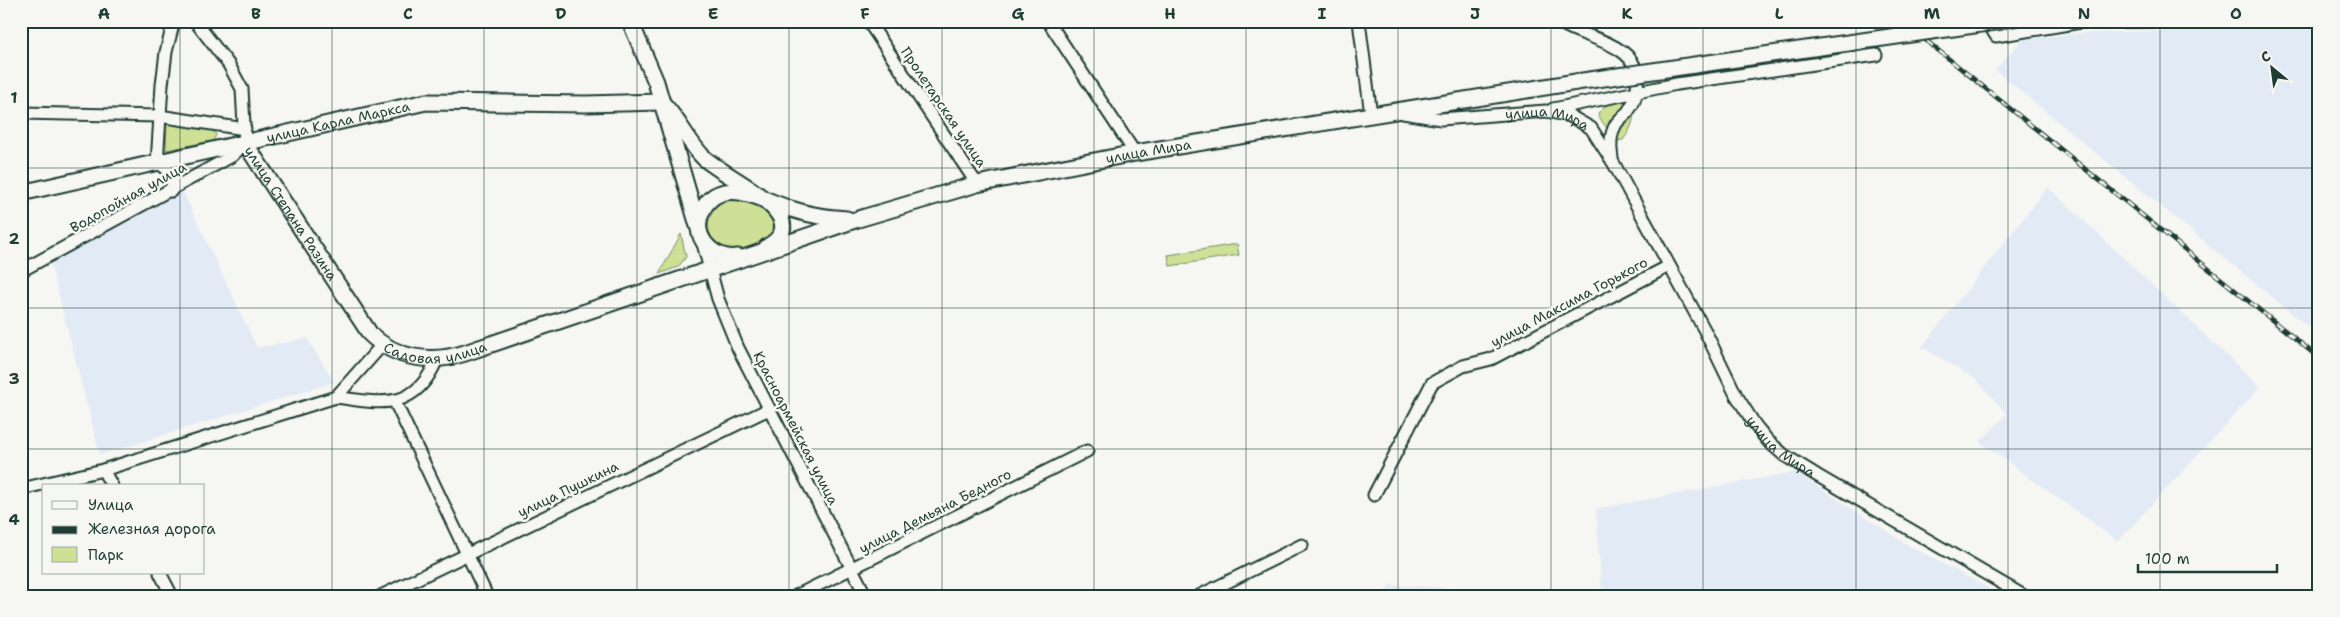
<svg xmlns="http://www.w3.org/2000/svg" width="2340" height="617" font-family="'Shantell Sans',sans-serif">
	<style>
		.built { fill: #e2eaf5 }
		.green { fill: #cde095; stroke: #768e64 }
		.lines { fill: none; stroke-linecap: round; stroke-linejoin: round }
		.minor-casing { stroke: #1f3d34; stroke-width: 15 }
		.major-casing { stroke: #1f3d34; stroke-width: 19 }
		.minor { stroke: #f6f6f2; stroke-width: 11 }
		.major { stroke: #f6f6f2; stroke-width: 15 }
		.rail-casing { stroke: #1f3d34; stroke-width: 4.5 }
		.rail { stroke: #f6f6f2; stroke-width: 2.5; stroke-dasharray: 8; stroke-linecap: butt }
		.major-bridge-casing { stroke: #1f3d34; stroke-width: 19; stroke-linecap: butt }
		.major-bridge { stroke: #f6f6f2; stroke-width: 15 }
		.grid { fill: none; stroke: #1f3d34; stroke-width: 1; stroke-opacity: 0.55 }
		.labels { text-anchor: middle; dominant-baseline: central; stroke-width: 5; stroke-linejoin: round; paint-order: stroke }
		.street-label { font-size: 14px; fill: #1f3d34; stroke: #f6f6f2 }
		.neatline { fill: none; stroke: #1f3d34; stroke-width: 2 }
		.grid-label { font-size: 16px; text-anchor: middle; font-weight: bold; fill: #1f3d34 }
	</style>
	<rect width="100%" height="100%" fill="#f6f6f2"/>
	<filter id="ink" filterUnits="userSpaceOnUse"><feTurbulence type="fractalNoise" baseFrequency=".02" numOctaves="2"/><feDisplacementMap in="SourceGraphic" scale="10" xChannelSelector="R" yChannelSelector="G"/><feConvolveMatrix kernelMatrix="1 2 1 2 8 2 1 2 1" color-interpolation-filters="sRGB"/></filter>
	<g filter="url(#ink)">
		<path class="built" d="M2208,21H2319V320L2311,329L1995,70L2023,39L2085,33L2159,31Z
			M2048,187L2260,387L2118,541L1980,442L2007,414L1977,380L1922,347Z
			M183,192L257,348L307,338L334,382L100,455L50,261Z
			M1795,472L1908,545L2003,596H1384L1389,585L1602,596L1596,509Z"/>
		<path class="green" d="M1632,100C1637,114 1632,129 1623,140L1616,141L1599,117L1598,113L1606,105Z
			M167,123L213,130L216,135L213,141L166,150Z
			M729,200C745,198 777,212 773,232C719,279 684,218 729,200Z
			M681,234L686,257L678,267L659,274Z
			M1237,244L1239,255L1170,266L1168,255Z"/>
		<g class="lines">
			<defs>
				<g id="minor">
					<path d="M868,21L977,184"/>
					<path d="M1048,21L1135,153"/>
					<path d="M1359,21L1371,115"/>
					<path d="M1557,21C1578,35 1605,38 1624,53C1641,66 1641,93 1629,110C1626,115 1619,119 1616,124C1610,134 1610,147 1612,158"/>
					<path d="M1987,21L1996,36L2081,22L2153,21"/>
					<path d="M1553,109L1677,84L1876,55"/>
					<path d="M21,113L159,116L245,129"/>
					<path id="s1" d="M1403,113L1441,119L1546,111L1570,116L1591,128L1614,164L1705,331L1736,395L1755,425L1768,441L1784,455L1818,476L2024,596"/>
					<path d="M171,191C175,178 169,168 157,163L162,85L166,52L174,21"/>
					<path d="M702,240L718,299L738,348L866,596"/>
					<path d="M21,271L232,156L245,143L242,89L229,65L195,21"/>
					<path d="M336,397C382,404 416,411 437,359"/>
					<path d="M395,402L487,596"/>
					<path d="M103,470L112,486"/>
					<path d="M21,489L103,470L336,397L382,345"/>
					<path d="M1374,495L1432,383L1463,366L1491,359L1669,266"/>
					<path d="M160,573L172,596"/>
					<path d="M381,596L769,409"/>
					<path d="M796,596L1087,451"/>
					<path d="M1199,596L1302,545"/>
				</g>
				<g id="major">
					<path d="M630,21L656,82L698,226"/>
					<path d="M661,102C678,118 687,141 703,157C724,178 820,216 767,247"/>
					<path id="s2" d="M245,143L370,334C396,359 431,364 465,353L855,220L977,184L1135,153L1576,82"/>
					<path id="s3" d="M21,193L426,102L586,104L661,102"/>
					<path d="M738,257C713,261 690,236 702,211C720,173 764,201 791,209C809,215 828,218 847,219"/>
				</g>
			</defs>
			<use href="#minor" class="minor-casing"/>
			<use href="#major" class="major-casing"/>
			<use href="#minor" class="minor"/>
			<use href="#major" class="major"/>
			<defs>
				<path id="rail" d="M1902,21L2319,358"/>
			</defs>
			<use href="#rail" class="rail-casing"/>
			<use href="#rail" class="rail"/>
			<defs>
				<path id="major-bridge" d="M1576,82L2002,21"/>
			</defs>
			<use href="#major-bridge" class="major-bridge-casing"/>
			<use href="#major-bridge" class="major-bridge"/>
		</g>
	</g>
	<path class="grid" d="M180,21V486M332,21V596M484,21V596M637,21V596M789,21V596M942,21V596M1094,21V596M1246,21V596M1398,21V596M1551,21V596M1703,21V596M1856,21V596M2008,21V596M2160,21V596M21,168H2319M21,308H2319M21,449H2319M180,573V596"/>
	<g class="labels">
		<g class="street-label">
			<text transform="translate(944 107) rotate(56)">Пролетарская улица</text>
			<text stroke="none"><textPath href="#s3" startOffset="325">улица Карла Маркса</textPath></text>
			<text stroke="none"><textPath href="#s1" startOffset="146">улица Мира</textPath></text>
			<text stroke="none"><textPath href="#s2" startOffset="1044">улица Мира</textPath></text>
			<text transform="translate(128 197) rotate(-29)">Водопойная улица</text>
			<text stroke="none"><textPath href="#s2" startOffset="84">улица Степана Разина</textPath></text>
			<text transform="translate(1569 302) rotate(-28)">улица Максима Горького</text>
			<text stroke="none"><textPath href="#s2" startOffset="300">Садовая улица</textPath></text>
			<text transform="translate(796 428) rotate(63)">Красноармейская улица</text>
			<text stroke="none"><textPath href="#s1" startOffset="566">улица Мира</textPath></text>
			<text transform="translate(568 489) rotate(-26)">улица Пушкина</text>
			<text transform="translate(935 511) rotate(-27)">улица Демьяна Бедного</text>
		</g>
	</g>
	<rect width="2340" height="617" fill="none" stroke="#f6f6f2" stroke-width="55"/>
	<rect x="42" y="484" width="162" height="90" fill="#f6f6f2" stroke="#a0aca6"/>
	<rect x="52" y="501" width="25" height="8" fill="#f6f6f2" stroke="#a0aca6"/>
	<text x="88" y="510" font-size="15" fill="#1f3d34">Улица</text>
	<rect x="52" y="526" width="25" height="8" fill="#1f3d34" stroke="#a0aca6"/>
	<text x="88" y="534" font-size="15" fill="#1f3d34">Железная дорога</text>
	<rect x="52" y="547" width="25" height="15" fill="#cde095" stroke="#a0aca6"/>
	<text x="88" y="560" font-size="15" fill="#1f3d34">Парк</text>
	<g transform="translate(2272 68) rotate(331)" stroke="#f6f6f2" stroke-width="4" paint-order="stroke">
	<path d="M0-4L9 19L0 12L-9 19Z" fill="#1f3d34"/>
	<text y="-8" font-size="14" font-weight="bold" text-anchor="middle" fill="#1f3d34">С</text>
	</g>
	<path d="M2138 564v8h139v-8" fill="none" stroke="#1f3d34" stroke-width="2.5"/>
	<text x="2145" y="564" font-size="15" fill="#1f3d34" stroke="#f6f6f2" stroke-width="4" paint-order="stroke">100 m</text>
	<rect x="28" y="28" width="2284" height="562" class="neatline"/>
	<g class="grid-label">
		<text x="104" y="19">A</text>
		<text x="256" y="19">B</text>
		<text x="408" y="19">C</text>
		<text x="561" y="19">D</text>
		<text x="713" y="19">E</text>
		<text x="865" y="19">F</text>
		<text x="1018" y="19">G</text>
		<text x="1170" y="19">H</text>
		<text x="1322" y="19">I</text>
		<text x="1475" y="19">J</text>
		<text x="1627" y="19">K</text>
		<text x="1779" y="19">L</text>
		<text x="1932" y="19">M</text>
		<text x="2084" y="19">N</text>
		<text x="2236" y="19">O</text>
		<text x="14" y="103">1</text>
		<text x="14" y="244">2</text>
		<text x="14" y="384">3</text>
		<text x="14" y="525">4</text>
	</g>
</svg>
